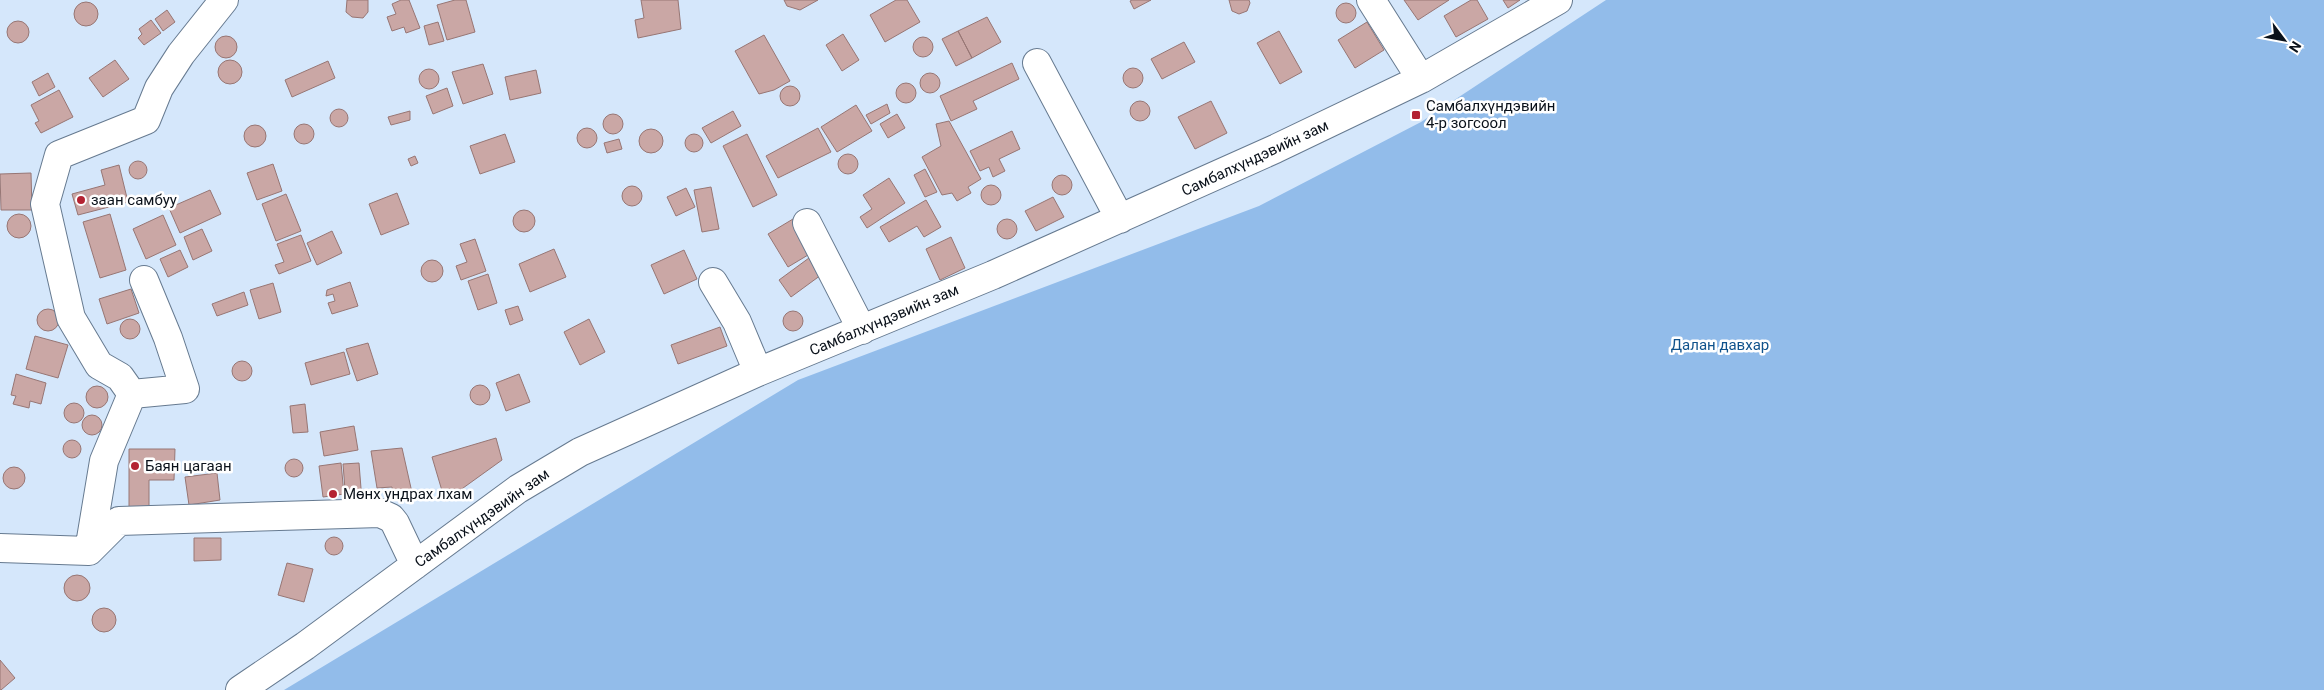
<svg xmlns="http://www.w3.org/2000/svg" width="2324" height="690" font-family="Roboto,sans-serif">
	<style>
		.green { fill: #92bcea }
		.building { fill: #caa7a5; stroke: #977674 }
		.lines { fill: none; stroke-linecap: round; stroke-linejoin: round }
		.minor-casing { stroke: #667a90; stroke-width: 30 }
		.minor { stroke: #fff; stroke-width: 28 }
		.poi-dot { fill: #b42332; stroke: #fff; stroke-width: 2 }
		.labels { text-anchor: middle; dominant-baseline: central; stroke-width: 5; stroke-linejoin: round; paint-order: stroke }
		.poi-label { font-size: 15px; fill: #0a111a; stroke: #fff; text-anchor: start }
		.street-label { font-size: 15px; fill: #0a111a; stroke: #fff }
		.park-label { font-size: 15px; fill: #0f528c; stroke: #fff }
	</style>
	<rect width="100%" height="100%" fill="#d5e7fb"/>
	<path class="green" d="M1606,0H2324V690H284L798,380L1259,206L1421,122Z"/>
	<path class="building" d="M347,0H368V12L363,18L352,17L346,12Z
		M401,0H409L420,28L406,33L404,27L392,31L387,17L396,14L392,4Z
		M455,0H466L475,32L447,40L437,5Z
		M641,0H678L681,29L638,38L635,20L644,18Z
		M784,0H818L800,10L787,6Z
		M896,0H907L920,22L885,42L870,15Z
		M1132,0H1151L1134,9L1130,1Z
		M1229,0H1249L1250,3L1247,11L1239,14L1232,11Z
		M1404,0H1449L1418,20Z
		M1471,0H1477L1488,19L1456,37L1444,16Z
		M1503,0H1520L1508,8Z
		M74 14a12 12 0 1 1 24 0a12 12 0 1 1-24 0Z
		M1336 13a10 10 0 1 1 20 0a10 10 0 1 1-20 0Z
		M167,10L175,22L163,31L155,19Z
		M987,17L1001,42L972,58L958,31Z
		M151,20L161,33L144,45L138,38L142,34L139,29Z
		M7 32a11 11 0 1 1 22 0a11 11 0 1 1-22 0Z
		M438,22L444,41L429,45L424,26Z
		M1367,22L1384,50L1355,68L1338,40Z
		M958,31L972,58L956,66L942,39Z
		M1279,31L1302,72L1280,84L1257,43Z
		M843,34L859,60L842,71L826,45Z
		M764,35L790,81L774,90L759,94L735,51Z
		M215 47a11 11 0 1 1 22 0a11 11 0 1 1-22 0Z
		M913 47a10 10 0 1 1 20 0a10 10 0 1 1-20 0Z
		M1184,42L1195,62L1162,79L1151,59Z
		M115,60L129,79L103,97L89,78Z
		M218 72a12 12 0 1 1 24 0a12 12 0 1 1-24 0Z
		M328,61L335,78L292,97L285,80Z
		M1012,63L1019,79L973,101L977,109L951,121L940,96Z
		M483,64L493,94L463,104L452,72Z
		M1123 78a10 10 0 1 1 20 0a10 10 0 1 1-20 0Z
		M419 79a10 10 0 1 1 20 0a10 10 0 1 1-20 0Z
		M536,70L541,93L510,100L505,77Z
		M920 83a10 10 0 1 1 20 0a10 10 0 1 1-20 0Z
		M48,73L55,87L39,96L32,82Z
		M896 93a10 10 0 1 1 20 0a10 10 0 1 1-20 0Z
		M780 96a10 10 0 1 1 20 0a10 10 0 1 1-20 0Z
		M447,88L453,106L433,114L426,96Z
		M59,90L73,117L41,133L35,123L39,121L31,105Z
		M1130 111a10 10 0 1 1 20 0a10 10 0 1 1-20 0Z
		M1211,101L1227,133L1195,149L1178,117Z
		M887,104L890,113L871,124L866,115Z
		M856,105L872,131L837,152L821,127Z
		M330 118a9 9 0 1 1 18 0a9 9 0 1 1-18 0Z
		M410,111V120L391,125L388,117Z
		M733,111L741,126L711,143L702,128Z
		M603 124a10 10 0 1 1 20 0a10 10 0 1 1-20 0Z
		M897,114L905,128L888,138L880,124Z
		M949,121L981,179L968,187L971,193L957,201L952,193L942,195L922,157L941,146L936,124Z
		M294 134a10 10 0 1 1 20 0a10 10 0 1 1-20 0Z
		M244 136a11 11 0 1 1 22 0a11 11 0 1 1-22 0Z
		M577 138a10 10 0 1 1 20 0a10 10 0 1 1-20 0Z
		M818,128L831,152L778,178L766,156Z
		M639 141a12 12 0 1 1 24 0a12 12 0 1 1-24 0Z
		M1012,131L1020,149L999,159L1005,171L993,177L989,167L980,171L970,151Z
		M505,134L515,162L480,174L470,146Z
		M747,134L777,195L753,207L723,146Z
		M685 143a9 9 0 1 1 18 0a9 9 0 1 1-18 0Z
		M619,139L622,149L607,153L604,143Z
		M838 164a10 10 0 1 1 20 0a10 10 0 1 1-20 0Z
		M415,156L418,163L411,166L408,159Z
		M129 170a9 9 0 1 1 18 0a9 9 0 1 1-18 0Z
		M273,164L282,191L257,200L247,173Z
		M119,165L128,202L78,215L72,194L105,185L101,170Z
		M925,169L937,192L925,197L914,175Z
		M31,173L32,210H1L0,174Z
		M1052 185a10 10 0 1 1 20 0a10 10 0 1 1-20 0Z
		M889,178L905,203L867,228L860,217L872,209L863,195Z
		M981 195a10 10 0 1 1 20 0a10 10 0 1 1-20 0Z
		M622 196a10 10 0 1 1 20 0a10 10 0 1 1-20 0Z
		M711,187L719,229L702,232L694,190Z
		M686,188L695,207L676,216L667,197Z
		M210,190L221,214L180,233L169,208Z
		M397,193L409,224L381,235L369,204Z
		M286,194L301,231L276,241L262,204Z
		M1053,197L1064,217L1036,231L1025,211Z
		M926,200L941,227L924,237L917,226L889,242L880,227Z
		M513 221a11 11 0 1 1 22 0a11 11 0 1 1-22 0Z
		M110,214L126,270L100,278L83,222Z
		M7 226a12 12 0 1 1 24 0a12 12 0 1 1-24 0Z
		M163,215L176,245L146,259L133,229Z
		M997 229a10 10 0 1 1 20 0a10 10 0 1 1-20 0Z
		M793,219L813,252L788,267L768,234Z
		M202,229L212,251L193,260L184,237Z
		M332,231L342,253L317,265L307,243Z
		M301,235L311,261L279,274L275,265L284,262L277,244Z
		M951,237L965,268L940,280L926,249Z
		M475,239L486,271L461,280L456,266L467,262L460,244Z
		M554,249L566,277L530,292L519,264Z
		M180,250L188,267L168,277L160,259Z
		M684,250L697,279L664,294L651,265Z
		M809,258L821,275L791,297L779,280Z
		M421 271a11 11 0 1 1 22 0a11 11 0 1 1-22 0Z
		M488,274L497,303L478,310L468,281Z
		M350,282L358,306L332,314L328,303L335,301L333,294L326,296L327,290Z
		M273,283L281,312L259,319L250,290Z
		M131,289L139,313L107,324L99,299Z
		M244,292L248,305L217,316L212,304Z
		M518,306L523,320L510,325L505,310Z
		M37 320a11 11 0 1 1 22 0a11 11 0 1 1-22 0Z
		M783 321a10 10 0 1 1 20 0a10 10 0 1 1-20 0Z
		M589,319L605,352L580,365L564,332Z
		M120 329a10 10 0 1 1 20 0a10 10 0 1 1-20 0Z
		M720,327L727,346L678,364L671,345Z
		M35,336L68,345L58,378L26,369Z
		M368,343L378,374L357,381L346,349Z
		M344,352L350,374L311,385L305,363Z
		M232 371a10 10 0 1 1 20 0a10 10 0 1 1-20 0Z
		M16,374L46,383L41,404L30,401L29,408L13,404L16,396L11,395Z
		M519,374L530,402L506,411L496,383Z
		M470 395a10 10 0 1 1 20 0a10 10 0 1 1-20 0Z
		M86 397a11 11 0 1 1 22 0a11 11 0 1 1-22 0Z
		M64 413a10 10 0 1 1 20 0a10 10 0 1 1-20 0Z
		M305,404L308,432L293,433L290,406Z
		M82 425a10 10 0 1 1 20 0a10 10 0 1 1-20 0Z
		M354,426L358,450L324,456L320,432Z
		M496,438L502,460L445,501L432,457Z
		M63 449a9 9 0 1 1 18 0a9 9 0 1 1-18 0Z
		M402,448L413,497L393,499L392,487L377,488L371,451Z
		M129,449H175L174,480H149V507L129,508Z
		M285 468a9 9 0 1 1 18 0a9 9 0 1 1-18 0Z
		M341,463L344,494L323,497L319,466Z
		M359,463L362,501L346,502L343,464Z
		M3 478a11 11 0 1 1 22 0a11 11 0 1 1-22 0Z
		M217,473L220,500L189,505L185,477Z
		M325 546a9 9 0 1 1 18 0a9 9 0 1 1-18 0Z
		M194,538H221V560L194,561Z
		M287,563L313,569L304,602L278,595Z
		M64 588a13 13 0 1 1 26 0a13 13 0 1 1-26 0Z
		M92 620a12 12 0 1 1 24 0a12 12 0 1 1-24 0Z
		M0,660L15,678L1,690H0Z"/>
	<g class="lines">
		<defs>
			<path id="minor" d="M1371,0L1421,79
				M1037,63L1120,219
				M807,223L862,330
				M713,282L737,322L758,372
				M132,394L185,389L168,338L144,280
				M0,548L89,551L119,521L380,513L391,518L395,523L415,565
				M89,551L104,461L132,394L120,377L99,365L71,318L45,204L59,155L146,120L159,88L181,54L224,0
				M240,690L305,646L518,489L580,452L758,372L993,275L1275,149L1421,79L1558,0"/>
		</defs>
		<use href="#minor" class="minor-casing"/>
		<use href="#minor" class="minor"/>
	</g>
	<g class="poi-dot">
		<rect x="1411" y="110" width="10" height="10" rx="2.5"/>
		<circle cx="81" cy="200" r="5"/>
		<circle cx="135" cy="466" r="5"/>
		<circle cx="333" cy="494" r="5"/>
	</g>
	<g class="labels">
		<g class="poi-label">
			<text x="1426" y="106">Самбалхүндэвийн<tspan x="1426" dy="17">4-р зогсоол</tspan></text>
			<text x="91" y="200">заан самбуу</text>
			<text x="145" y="466">Баян цагаан</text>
			<text x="343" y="494">Мөнх ундрах лхам</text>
		</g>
		<g class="street-label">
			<text transform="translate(1255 158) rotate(-25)">Самбалхүндэвийн зам</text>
			<text transform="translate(884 320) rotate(-23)">Самбалхүндэвийн зам</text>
			<text transform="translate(482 518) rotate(-35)">Самбалхүндэвийн зам</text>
		</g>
		<g class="park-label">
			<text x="1720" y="345">Далан давхар</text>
		</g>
	</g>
	<g transform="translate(2284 40) rotate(122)" stroke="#ffffff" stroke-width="4" paint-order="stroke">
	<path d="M0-4L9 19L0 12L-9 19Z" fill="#0a111a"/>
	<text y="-8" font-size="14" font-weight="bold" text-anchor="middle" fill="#0a111a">N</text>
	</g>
</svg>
